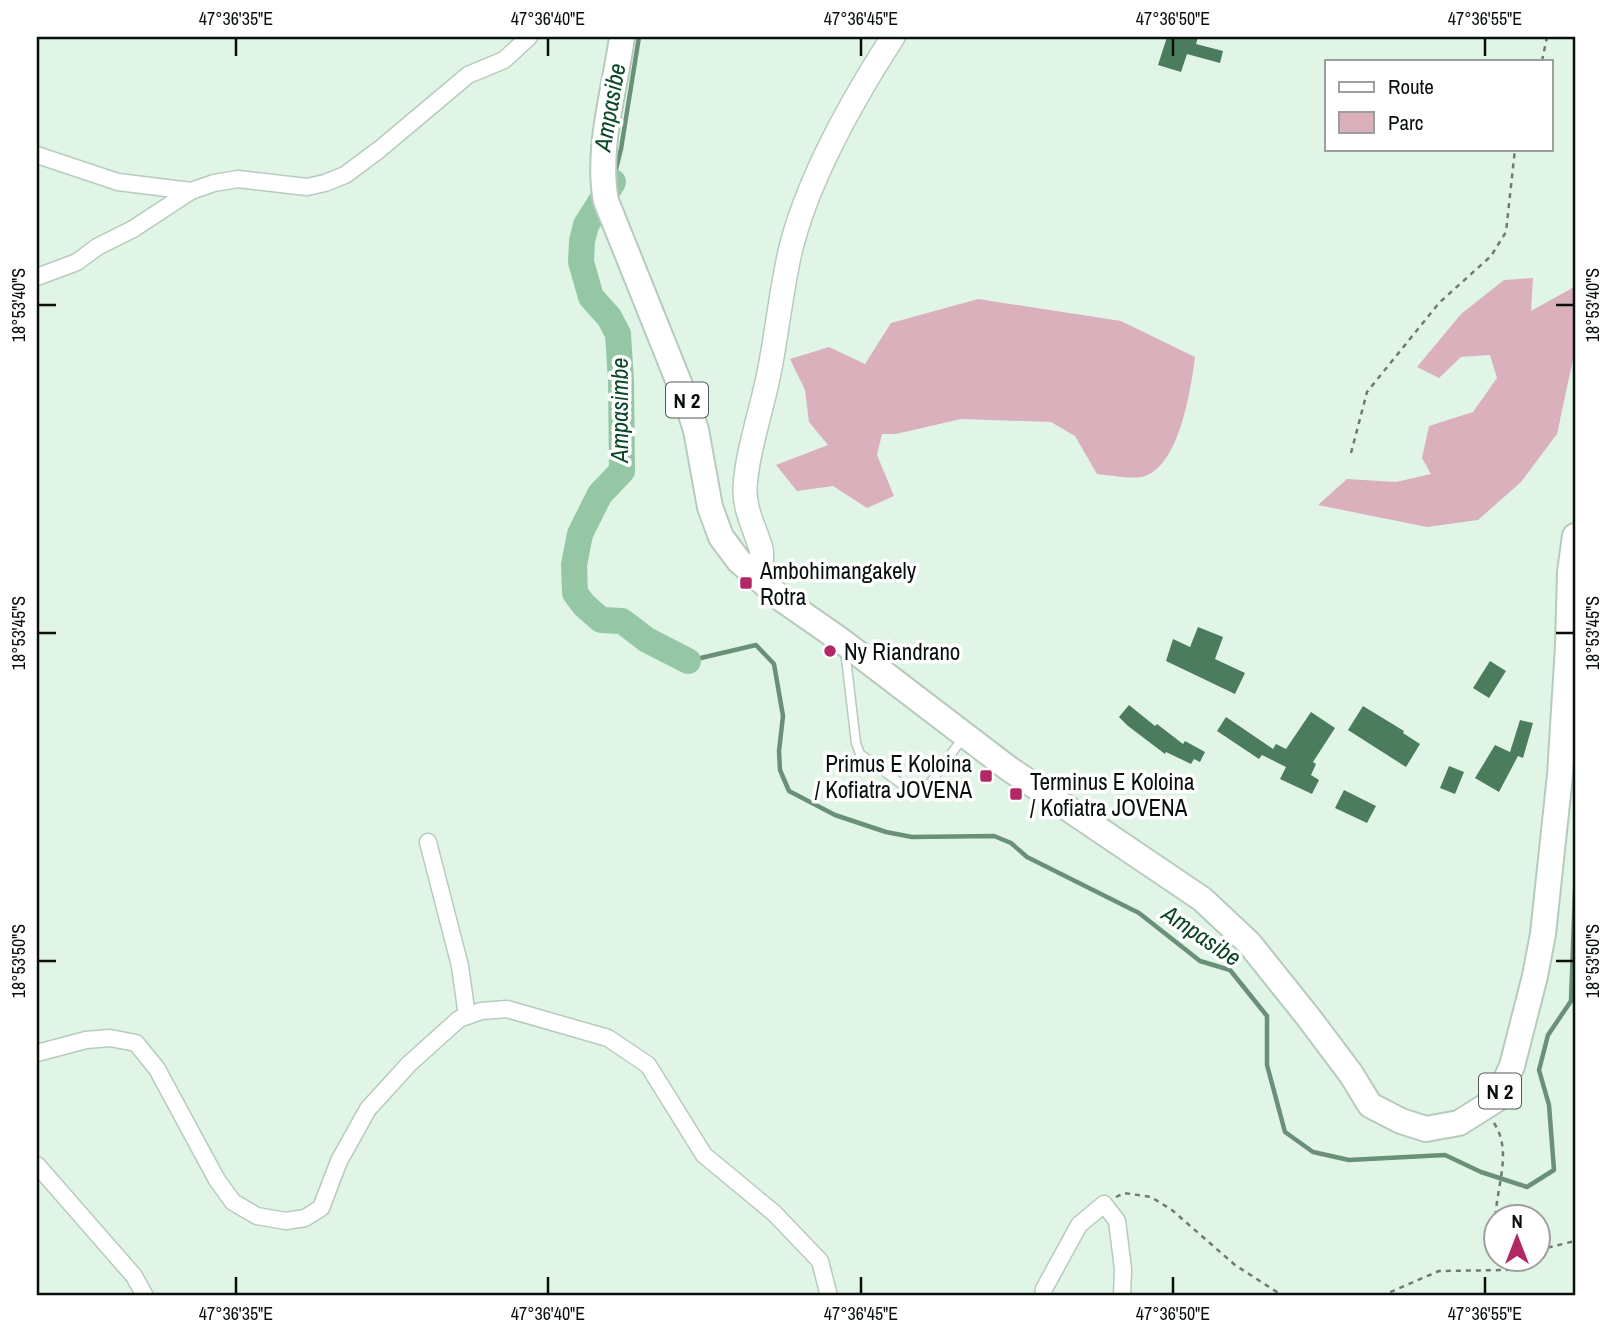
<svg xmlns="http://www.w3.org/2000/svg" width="1612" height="1333" font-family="'Archivo Narrow',sans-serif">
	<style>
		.green { fill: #dab0bd }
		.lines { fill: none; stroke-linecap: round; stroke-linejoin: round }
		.stream { stroke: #6b9078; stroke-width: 4.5 }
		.river { stroke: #95c7a6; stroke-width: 26 }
		.building { fill: #4c7c5e }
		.lane-casing { stroke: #b7cbbd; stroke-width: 11 }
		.street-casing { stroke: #b7cbbd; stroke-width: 19 }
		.secondary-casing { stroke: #b7cbbd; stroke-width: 26 }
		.primary-casing { stroke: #b7cbbd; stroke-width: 28 }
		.path { stroke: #6e7b72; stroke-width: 2.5; stroke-dasharray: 5 5; stroke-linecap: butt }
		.lane { stroke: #fff; stroke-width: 8 }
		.street { stroke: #fff; stroke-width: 16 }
		.secondary { stroke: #fff; stroke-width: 23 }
		.primary { stroke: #fff; stroke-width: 24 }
		.ticks { fill: none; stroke: #09100b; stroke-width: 2.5 }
		.poi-dot { fill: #b22865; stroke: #fff; stroke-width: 2.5 }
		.labels { text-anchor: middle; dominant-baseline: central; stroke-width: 7; stroke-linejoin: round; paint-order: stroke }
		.shield { fill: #fff; stroke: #535854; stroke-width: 2 }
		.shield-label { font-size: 21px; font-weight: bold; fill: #09100b }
		.poi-label { font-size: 23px; fill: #09100b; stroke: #fff; text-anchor: start }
		.water-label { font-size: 24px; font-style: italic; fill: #0a4728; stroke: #fff }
		.neatline { fill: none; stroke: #09100b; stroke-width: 2.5 }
		.ticks-label { font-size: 18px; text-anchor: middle; fill: #09100b }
	</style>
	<rect width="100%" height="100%" fill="#e0f5e6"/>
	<path class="green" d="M1533,278L1531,311L1574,287L1575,350L1557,434L1521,482L1478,520L1427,527L1318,505L1347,479L1396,482L1431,474L1422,458L1429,426L1473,412L1497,378L1490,355L1461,357L1439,378L1417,367L1461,314L1504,280Z
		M978,299L1121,321L1195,357C1191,389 1179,470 1141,477C1128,479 1110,475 1097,474L1075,436L1051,422L961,419L896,434H882L877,455L894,496L867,508L833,486L797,491L776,465L828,445L809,422L805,390L790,359L829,347L865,364L891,323Z"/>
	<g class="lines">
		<path class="stream" d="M614,177L621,149L639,37
			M688,661L756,645L774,664L783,716L779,751L780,770L789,791L835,815L886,832L912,837L994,836L1011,843L1027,857L1139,913L1200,961L1230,970L1267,1016V1065L1285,1132L1313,1152L1349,1160L1445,1155L1481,1172L1527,1187L1554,1170L1549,1105L1539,1070L1548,1035L1571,1001L1575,890"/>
		<path class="river" d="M613,182L586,225L582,241L581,262L591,297L609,317L618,334L621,381L622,471L600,494L580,534L574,565L575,593L584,605L601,620L622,621L647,640L688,661"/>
	</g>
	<path class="building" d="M1167,37H1198L1196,44L1223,51L1220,63L1187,54L1181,72L1158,65Z
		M1198,627L1223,637L1215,659L1245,673L1235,694L1166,661L1173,639L1190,647Z
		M1490,661L1506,671L1489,698L1473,688Z
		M1129,705L1155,726L1157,724L1183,744L1185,741L1205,752L1200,762L1194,759L1191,764L1166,752L1165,754L1128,726L1119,717Z
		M1363,706L1404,731L1403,733L1420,744L1406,767L1348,730Z
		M1311,712L1335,728L1313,762L1316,764L1311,775L1319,780L1312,794L1280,779L1286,767L1262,755L1259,759L1217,731L1226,717L1273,749L1276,744L1286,749Z
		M1520,720L1533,723L1523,758L1518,756L1499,792L1475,778L1495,745L1510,752Z
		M1449,766L1464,772L1455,794L1440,788Z
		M1344,790L1376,806L1367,823L1335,808Z"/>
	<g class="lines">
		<defs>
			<path id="lane" d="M845,650L856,743L860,754L907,788L915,792L925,790L962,739"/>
			<path id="street" d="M37,155L118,182L191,191
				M37,277L77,262L97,247L133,229L191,191L214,183L238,179L307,187L325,183L345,175L380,149L468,75L504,60L529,37
				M428,842L460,966L467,1016
				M37,1053L86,1040L110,1038L136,1043L157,1069L217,1180L233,1202L257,1216L286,1221L305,1218L321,1208L339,1161L368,1109L409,1064L459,1019L481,1011L507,1009L608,1038L648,1065L704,1155L774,1213L820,1261L829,1296
				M37,1165L134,1276L145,1296
				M1043,1296L1044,1289L1079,1225L1104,1204L1117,1221L1123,1269L1122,1296"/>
			<path id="secondary" d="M759,580C760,571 763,558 761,549C755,528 744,510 745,487C747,452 762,409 769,373C777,333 781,292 790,252C807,180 853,99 893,37"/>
			<path id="primary" d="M622,37C615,89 596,149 606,201L688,405L696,430L710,507L721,537L739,561L783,600L839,639L1008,768L1202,899L1249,943L1309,1018L1351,1074L1370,1105L1401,1121L1426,1129L1459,1123L1497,1099L1512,1066L1535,976L1543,934L1560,775L1568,646L1570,572L1575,536"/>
		</defs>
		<use href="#lane" class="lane-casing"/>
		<use href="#street" class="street-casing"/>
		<use href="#secondary" class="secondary-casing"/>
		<use href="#primary" class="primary-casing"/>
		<path class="path" d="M1542,61L1547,37
			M1351,453L1367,392L1439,303L1491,256L1506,232L1515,149
			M1494,1123C1515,1155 1492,1194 1496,1229
			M1116,1197L1124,1193L1151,1197L1172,1210L1235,1265L1280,1294L1292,1296
			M1538,1250L1575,1241
			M1381,1296L1439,1271L1507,1270L1520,1260"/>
		<use href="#lane" class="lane"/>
		<use href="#street" class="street"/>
		<use href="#secondary" class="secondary"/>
		<use href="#primary" class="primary"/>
	</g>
	<path class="ticks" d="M236,38V56M548,38V56M861,38V56M1173,38V56M1485,38V56M38,305H56M1556,305H1574M38,633H56M1556,633H1574M38,961H56M1556,961H1574M236,1277V1294M548,1277V1294M861,1277V1294M1173,1277V1294M1485,1277V1294"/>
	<g class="poi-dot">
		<rect x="739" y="576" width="14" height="14" rx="3.5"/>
		<circle cx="830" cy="651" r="7"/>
		<rect x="979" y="769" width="14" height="14" rx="3.5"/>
		<rect x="1009" y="787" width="14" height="14" rx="3.5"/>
	</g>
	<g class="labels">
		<g class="shield">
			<rect x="666" y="382.5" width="42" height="35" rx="5"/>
			<rect x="1479" y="1073.5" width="42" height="35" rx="5"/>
		</g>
		<g class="shield-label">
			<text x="687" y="400">N 2</text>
			<text x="1500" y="1091">N 2</text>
		</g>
		<g class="poi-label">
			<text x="760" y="570">Ambohimangakely<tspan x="760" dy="26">Rotra</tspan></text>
			<text x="844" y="651">Ny Riandrano</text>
			<text x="972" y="763" text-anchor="end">Primus E Koloina<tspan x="972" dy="26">/ Kofiatra JOVENA</tspan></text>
			<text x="1030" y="781">Terminus E Koloina<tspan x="1030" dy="26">/ Kofiatra JOVENA</tspan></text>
		</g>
		<g class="water-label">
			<text transform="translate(609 107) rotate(-80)">Ampasibe</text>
			<text transform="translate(619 410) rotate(-90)">Ampasimbe</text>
			<text transform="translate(1202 935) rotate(34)">Ampasibe</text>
		</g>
	</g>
	<rect width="1612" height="1333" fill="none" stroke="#ffffff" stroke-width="77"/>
	<rect x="1325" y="60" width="228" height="91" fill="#ffffff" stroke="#9d9f9d" stroke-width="2"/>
	<rect x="1339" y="82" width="35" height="10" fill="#ffffff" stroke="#9d9f9d" stroke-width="2"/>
	<text x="1388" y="94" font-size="21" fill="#09100b">Route</text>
	<rect x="1339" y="112" width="35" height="21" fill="#dab0bd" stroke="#9d9f9d" stroke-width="2"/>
	<text x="1388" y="130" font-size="21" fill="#09100b">Parc</text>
	<g transform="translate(1517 1238)"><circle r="33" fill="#ffffff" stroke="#9d9f9d" stroke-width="2"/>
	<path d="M0-5L12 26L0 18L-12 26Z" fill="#b22865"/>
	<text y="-10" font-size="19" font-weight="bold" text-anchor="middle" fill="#09100b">N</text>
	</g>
	<rect x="38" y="38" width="1536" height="1256" class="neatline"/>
	<g class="ticks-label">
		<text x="236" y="25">47°36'35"E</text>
		<text x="548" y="25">47°36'40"E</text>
		<text x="861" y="25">47°36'45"E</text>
		<text x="1173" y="25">47°36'50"E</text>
		<text x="1485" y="25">47°36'55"E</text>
		<text transform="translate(19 305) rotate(-90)" y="6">18°53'40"S</text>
		<text transform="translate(1593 305) rotate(-90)" y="6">18°53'40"S</text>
		<text transform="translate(19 633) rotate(-90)" y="6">18°53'45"S</text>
		<text transform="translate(1593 633) rotate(-90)" y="6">18°53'45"S</text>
		<text transform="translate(19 961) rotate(-90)" y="6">18°53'50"S</text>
		<text transform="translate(1593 961) rotate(-90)" y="6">18°53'50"S</text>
		<text x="236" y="1320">47°36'35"E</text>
		<text x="548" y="1320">47°36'40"E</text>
		<text x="861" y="1320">47°36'45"E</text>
		<text x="1173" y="1320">47°36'50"E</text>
		<text x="1485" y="1320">47°36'55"E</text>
	</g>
</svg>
